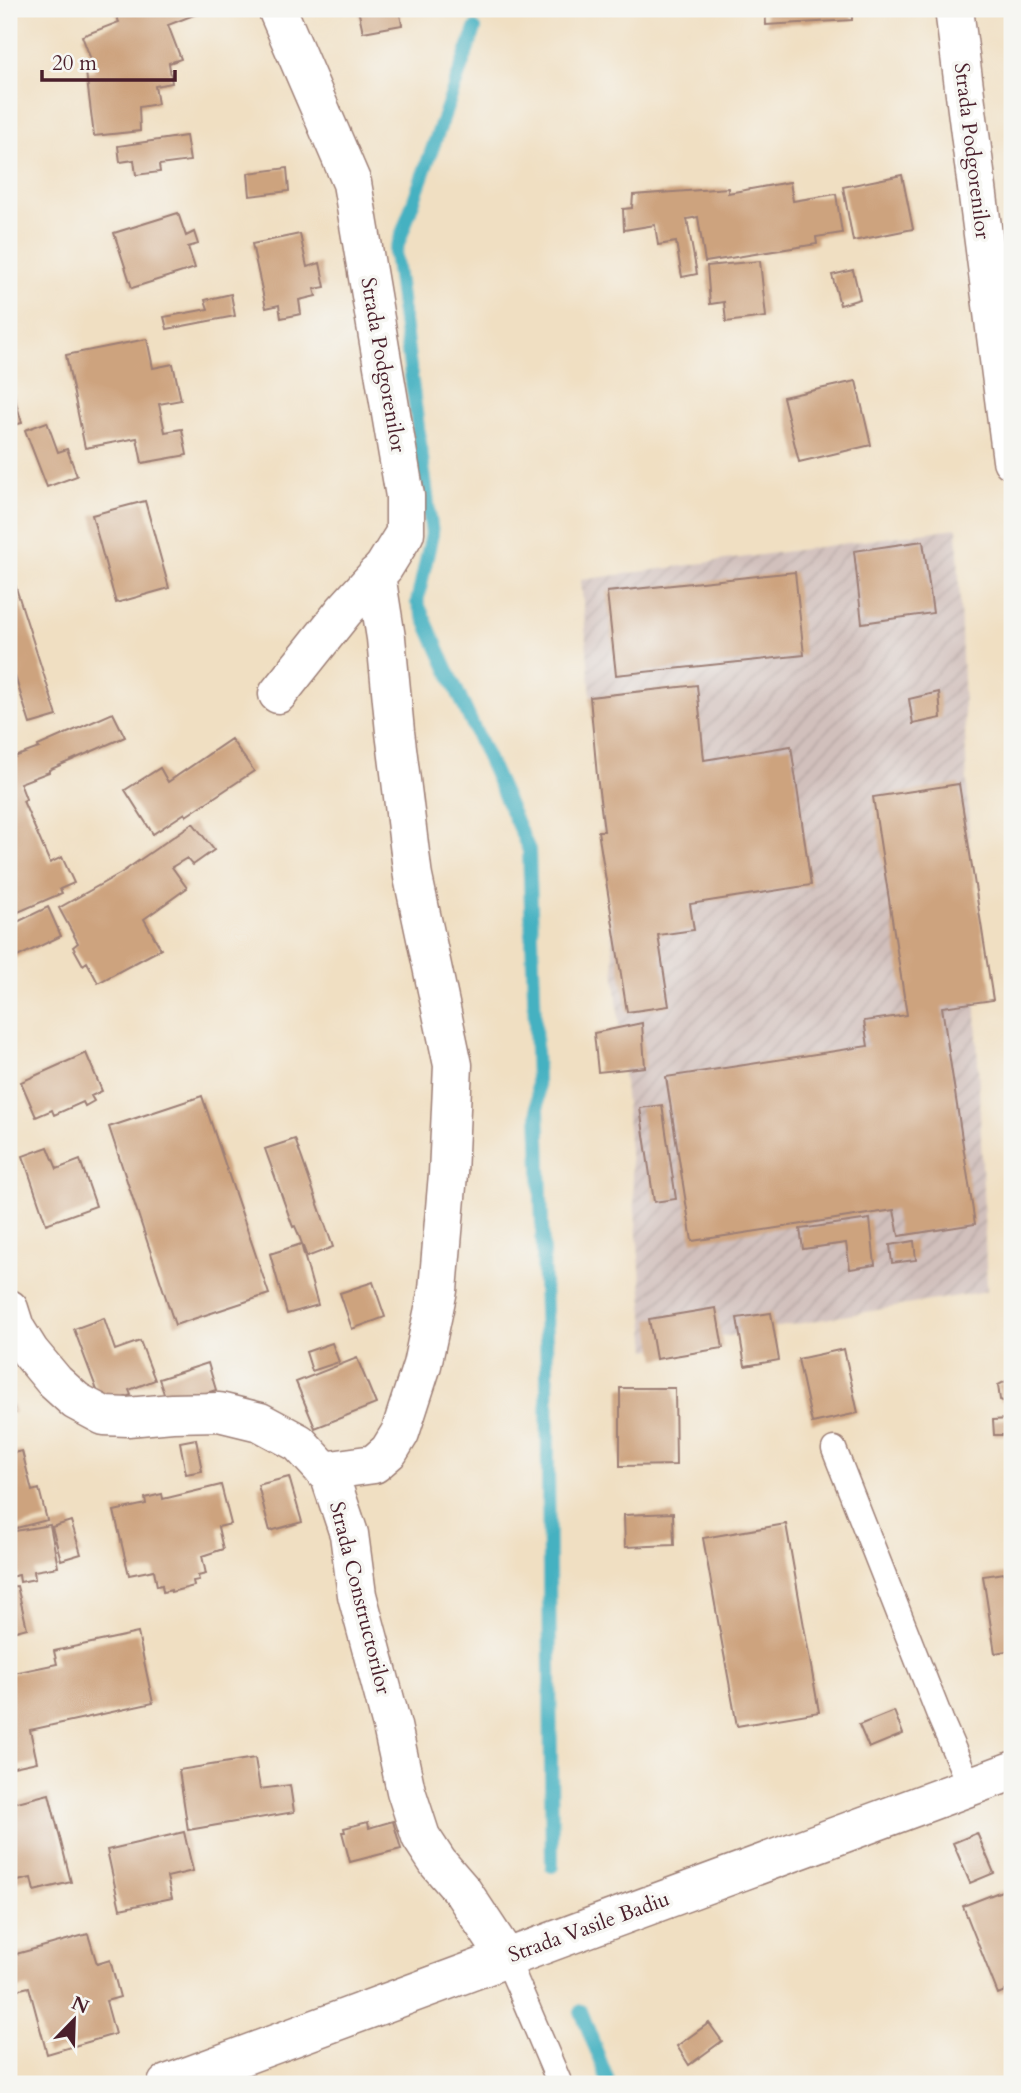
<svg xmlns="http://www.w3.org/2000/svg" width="1021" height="2093" font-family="Cardo,serif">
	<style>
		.industrial { fill: url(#industrial-furrows) }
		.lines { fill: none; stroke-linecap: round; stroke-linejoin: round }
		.stream { stroke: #44b1c1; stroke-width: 14 }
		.building { fill: #cda37e }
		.lane-casing { stroke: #9d7f76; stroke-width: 27 }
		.street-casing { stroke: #9d7f76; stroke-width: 41 }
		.lane { stroke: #fff; stroke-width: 24 }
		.street { stroke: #fff; stroke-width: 38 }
		.labels { text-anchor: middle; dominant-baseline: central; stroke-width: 7; stroke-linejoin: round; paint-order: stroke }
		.street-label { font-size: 21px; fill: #4a1f2b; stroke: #f6f6f2 }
	</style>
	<defs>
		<pattern id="industrial-furrows" width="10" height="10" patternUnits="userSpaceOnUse" patternTransform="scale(1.75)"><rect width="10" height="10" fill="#d1c0bc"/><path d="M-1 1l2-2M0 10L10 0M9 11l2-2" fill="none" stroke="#b5a5a2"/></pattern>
	</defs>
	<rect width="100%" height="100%" fill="#f6f6f2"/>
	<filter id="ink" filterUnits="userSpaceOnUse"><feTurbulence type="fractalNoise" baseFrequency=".0143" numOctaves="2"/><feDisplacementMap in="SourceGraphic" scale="14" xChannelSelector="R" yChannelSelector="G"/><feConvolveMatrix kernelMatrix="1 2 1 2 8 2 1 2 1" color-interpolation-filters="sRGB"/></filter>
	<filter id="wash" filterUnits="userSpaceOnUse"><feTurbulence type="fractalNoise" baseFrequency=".00686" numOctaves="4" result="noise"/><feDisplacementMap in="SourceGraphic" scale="28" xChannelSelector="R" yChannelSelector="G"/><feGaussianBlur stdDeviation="1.57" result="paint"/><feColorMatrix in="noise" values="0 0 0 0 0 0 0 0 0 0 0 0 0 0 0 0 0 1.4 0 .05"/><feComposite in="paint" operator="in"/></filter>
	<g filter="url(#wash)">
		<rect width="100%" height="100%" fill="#f0dfc2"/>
		<path class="industrial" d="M957,528L987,1291L647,1350L581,580Z"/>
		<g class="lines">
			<path class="stream" d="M475,29L395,253L432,534L417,602L529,850L547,1369L552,1866
				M581,2011L609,2084"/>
		</g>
		<g id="blocks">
			<path class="building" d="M117,9H209L168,25L181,59L169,63L172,83L155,86L158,104L139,107L140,131L94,136L86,72L95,70L82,36L119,22L114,10Z
				M358,9H399L402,25L363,32Z
				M765,9H876V11L852,13V20L766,25Z
				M186,136L190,161L159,165L160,172L136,175L134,160L120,162L118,146Z
				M287,168L289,191L250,196L248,173Z
				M902,175L913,229L853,241L843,187Z
				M790,182L793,201L836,194L842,233L816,237L817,244L705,262L698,217L687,219L697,274L682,277L676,242L658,245L655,225L624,230L623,209L632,208L633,195L728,188V193Z
				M178,213L186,236L194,232L198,244L188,247L195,268L132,288L114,233Z
				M300,234L307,267L320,263L325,287L314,289L316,296L299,300L301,314L281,318L279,305L266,308L252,244Z
				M760,261L766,317L726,322L724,302L710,304L707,266Z
				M853,270L860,299L840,305L832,275Z
				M231,294L235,316L167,329L164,317L208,309L205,300Z
				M147,339L153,368L173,364L181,400L159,404L165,432L182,429L187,455L142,463L137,438L85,448L66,355Z
				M856,381L871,445L799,462L783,397Z
				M13,393L22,423L9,426V394Z
				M47,422L58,452L67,449L77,476L47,487L25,430Z
				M145,501L169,588L116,603L92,515Z
				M923,541L933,613L862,623L854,551Z
				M9,566L57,716L30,724L9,657Z
				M795,572L804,655L616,675L607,592Z
				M697,685L704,760L791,746L811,885L690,904L694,930L658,935L669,1006L627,1012L598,831H604L597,776L590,697Z
				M939,692L941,718L913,724L909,699Z
				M113,713L125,737L49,770V772L20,783L26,799L23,801L50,863L62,857L74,883L60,889L62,893L9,916V759L39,748L38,746Z
				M231,739L254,771L186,816L185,813L153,834L125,790L160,768L168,782Z
				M959,784L993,1000L942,1007L975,1224L899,1236L894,1210L692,1241L666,1077L868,1046L864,1021L907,1015L873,797Z
				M193,823L214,850L193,865L187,858L172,867L187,888L144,919L161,949L98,983L87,962L83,965L73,947L78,943L59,908L121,873Z
				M48,907L61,936L9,961V926Z
				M642,1023L645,1067L598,1072L594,1033Z
				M86,1053L102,1091L91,1096L94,1101L85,1106L83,1102L54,1115L52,1110L36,1117L21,1082Z
				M202,1096L269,1294L175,1325L109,1127Z
				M662,1105L676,1199L654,1202L640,1108Z
				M295,1139L333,1247L307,1257L298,1233L295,1226L293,1227L265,1149Z
				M48,1147L57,1169L80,1160L96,1206L46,1224L23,1156Z
				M870,1219L875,1265L850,1269L846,1243L803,1249L800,1229Z
				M914,1241L916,1260L892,1263L890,1245Z
				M301,1244L318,1305L287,1314L270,1254Z
				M373,1282L385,1317L352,1329L340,1293Z
				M716,1308L723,1348L656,1359L649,1319Z
				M771,1313L779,1360L745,1366L737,1318Z
				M104,1318L115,1350L140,1341L155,1380L129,1390L131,1395L103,1406L74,1329Z
				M332,1343L339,1362L312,1371L306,1352Z
				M844,1349L858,1413L812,1423L798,1359Z
				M357,1358L376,1404L315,1428L296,1382Z
				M208,1363L216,1390L168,1405L159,1379Z
				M1012,1378V1448H1011L1009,1435H994L993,1420L1007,1419L1006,1402L1000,1400L998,1385Z
				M620,1388H675L676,1465L620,1466Z
				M9,1392L15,1413L9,1414Z
				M196,1439L202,1471L186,1474L180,1442Z
				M22,1451L32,1491L39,1489L47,1520L9,1530V1454Z
				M289,1477L302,1522L270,1531L258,1485Z
				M221,1485L231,1524L218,1527L223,1549L202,1556L206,1574L198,1576L199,1580L193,1581L194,1586L171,1592V1590L163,1592L162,1585L157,1586L154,1570L129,1575L114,1511L146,1504L145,1498L162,1494L163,1499Z
				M673,1513L674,1545L625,1547L624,1515Z
				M71,1521L81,1554L61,1560L52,1527Z
				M786,1524L819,1712L737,1726L703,1538Z
				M50,1525L58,1567L34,1571L35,1579L20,1582L19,1575L9,1577V1532Z
				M1012,1572V1650L995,1653L983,1576Z
				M17,1586L27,1628L9,1633V1587Z
				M138,1633L153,1703L30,1730L37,1762L9,1768V1674L57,1664L54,1651Z
				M894,1711L903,1734L869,1748L859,1725Z
				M255,1758L260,1789L290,1785L294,1812L188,1830L179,1770Z
				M49,1794L71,1882L34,1891L31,1878L9,1883V1804Z
				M393,1821L401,1849L350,1862L342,1832H345L344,1828L368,1822L369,1828Z
				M184,1832L193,1871L167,1877L172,1898L120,1909L107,1850Z
				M977,1833L994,1873L970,1883L953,1843Z
				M1012,1887V1988L998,1994L963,1906Z
				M88,1934L97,1964L110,1960L120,1997L106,2001L115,2034L47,2054L29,1987L16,1990L9,1965V1956Z
				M709,2023L722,2041L689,2065L677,2046Z"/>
		</g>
	</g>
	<g filter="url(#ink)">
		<use href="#blocks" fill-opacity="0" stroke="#9d7f76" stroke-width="2"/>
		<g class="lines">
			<defs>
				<path id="lane" d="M834,1449L941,1720L970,1787
					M506,1957L560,2084"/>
				<path id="street" d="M277,9L352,183L405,496V533L384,567L344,611L278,694
					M954,9L1012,460
					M9,1309L15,1328L30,1352L55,1382L76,1401L104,1416L128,1417L172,1413L219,1412L260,1422L299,1443L330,1477L349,1534L357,1595L392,1726L406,1791L421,1837L438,1863L463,1892L506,1957
					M324,1471L374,1464L389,1451L400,1433L422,1365L438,1290L448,1174L453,1065L413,877L395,732L386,638L376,575
					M167,2084L1012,1771"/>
			</defs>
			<use href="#lane" class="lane-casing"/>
			<use href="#street" class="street-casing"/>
			<use href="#lane" class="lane"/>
			<use href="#street" class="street"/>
		</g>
	</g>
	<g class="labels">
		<g class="street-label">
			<text transform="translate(972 151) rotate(83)">Strada Podgorenilor</text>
			<text transform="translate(383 365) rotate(80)">Strada Podgorenilor</text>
			<text transform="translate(360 1598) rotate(76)">Strada Constructorilor</text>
			<text transform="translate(589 1927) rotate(-20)">Strada Vasile Badiu</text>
		</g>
	</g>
	<rect width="1021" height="2093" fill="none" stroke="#f6f6f2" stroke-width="35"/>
	<g transform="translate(74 2020) rotate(23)" stroke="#f6f6f2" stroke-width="5" paint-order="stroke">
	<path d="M0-5L12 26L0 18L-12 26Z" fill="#4a1f2b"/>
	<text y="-10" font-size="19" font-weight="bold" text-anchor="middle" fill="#4a1f2b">N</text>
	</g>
	<path d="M42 70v10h133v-10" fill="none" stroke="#4a1f2b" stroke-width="3.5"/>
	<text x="52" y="70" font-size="21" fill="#4a1f2b" stroke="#f6f6f2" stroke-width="5" paint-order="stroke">20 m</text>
</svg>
